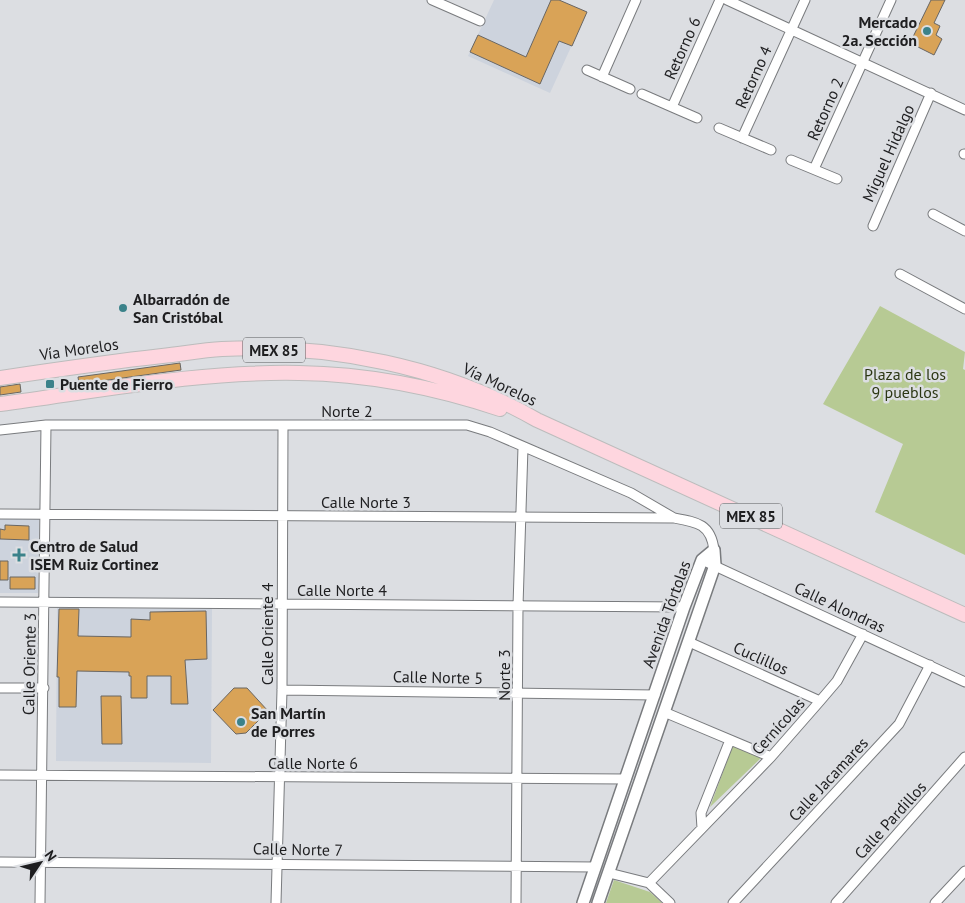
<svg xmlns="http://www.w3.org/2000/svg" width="965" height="903" font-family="'PT Sans',sans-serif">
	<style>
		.built { fill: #cdd3dd }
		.green { fill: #b7ca94 }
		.building { fill: #d9a357; stroke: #696663 }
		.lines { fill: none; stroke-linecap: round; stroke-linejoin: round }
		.minor-casing { stroke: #797b7e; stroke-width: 11 }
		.tertiary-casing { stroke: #797b7e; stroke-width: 14 }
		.primary-casing { stroke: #bcbcbc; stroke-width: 16 }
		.minor { stroke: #fff; stroke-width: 9 }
		.tertiary { stroke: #fff; stroke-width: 11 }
		.primary { stroke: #fed6df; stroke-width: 14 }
		.poi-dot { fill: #3b828a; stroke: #dcdee2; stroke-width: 2 }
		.labels { text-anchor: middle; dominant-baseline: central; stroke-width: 5; stroke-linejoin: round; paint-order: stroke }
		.shield { fill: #dcdee2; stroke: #57585a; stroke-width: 1 }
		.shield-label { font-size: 15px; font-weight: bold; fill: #1e1e20 }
		.poi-label { font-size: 16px; font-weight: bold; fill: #1e1e20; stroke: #dcdee2; text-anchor: start }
		.street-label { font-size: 16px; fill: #1e1e20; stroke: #dcdee2 }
		.park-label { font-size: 16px; fill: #2c3713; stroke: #dcdee2 }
	</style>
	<rect width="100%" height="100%" fill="#dcdee2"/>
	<path class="built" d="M494,0H559L587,12L550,93L468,56Z
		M0,518H39L38,593H0Z
		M57,608L212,609L211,763L56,761Z"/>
	<path class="green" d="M880,306L965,352L963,369L965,370V555L875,512L903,444L823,404Z
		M733,745L762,757L710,807Z
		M614,880L650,892L662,903H606Z"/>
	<path class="building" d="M551,0H559L587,12L572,46L559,41L540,84L470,52L478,35L526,57Z
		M931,0H945L934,23L940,26L936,35L942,39L934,55L910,43Z
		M180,363L181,370L79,384L78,377Z
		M20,384L21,392L0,395V387Z
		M5,525L29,526V540L0,539V529L5,530Z
		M0,561H8V580H0Z
		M10,577H35V589H10Z
		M59,609H79L78,636L131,637V619L150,620V612L206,611L207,659L185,660L188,704H171V676H147V698H131V676H129V672L77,671L76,707H59V677H57Z
		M234,688H247L268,711L246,733L236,734L213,710Z
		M101,696H121L122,744H102Z"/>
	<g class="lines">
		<defs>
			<path id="minor" d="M432,0L480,21
				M727,0L965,110
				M587,70L630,89
				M602,77L636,0
				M642,94L697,118
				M672,107L720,0
				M719,128L771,150
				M742,138L805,0
				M964,154H965
				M791,160L837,179
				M814,169L891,0
				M933,214L965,231
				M873,226L931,93
				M900,274L965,309
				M0,430L46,425H467L490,432L631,493L674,518
				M0,514L674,518C697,522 711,524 714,550
				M702,560L965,682
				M0,602L684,607
				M689,642L820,701
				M0,688H44
				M282,690L655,695
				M664,712L771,757
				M0,775L626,779
				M702,828L701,813L730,740
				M0,862L595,867
				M609,873L649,883L670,903
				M649,883L771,757L820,701L837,681L863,634
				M40,903L46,425
				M276,903L282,690L283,426
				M516,903L518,606L523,447
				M733,903L899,724L930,665
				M836,903L965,757
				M935,903L965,871"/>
			<path id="tertiary" d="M583,903L684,607L702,560L714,550
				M598,903L715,565L714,550"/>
			<path id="primary" d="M0,378C54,370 108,362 162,356C182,354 202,350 222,349C330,344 443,366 537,420L965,615
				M0,404C98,391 200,371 299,373C366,374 437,388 500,409"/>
		</defs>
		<use href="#minor" class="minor-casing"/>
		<use href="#tertiary" class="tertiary-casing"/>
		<use href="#primary" class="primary-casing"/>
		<use href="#minor" class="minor"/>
		<use href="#tertiary" class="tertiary"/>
		<use href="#primary" class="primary"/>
	</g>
	<g class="poi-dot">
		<circle cx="927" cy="31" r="5"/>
		<circle cx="123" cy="308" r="5"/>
		<rect x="45" y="379" width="10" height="10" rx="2.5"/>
		<path d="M16.5 547.5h5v5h5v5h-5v5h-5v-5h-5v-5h5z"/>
		<circle cx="241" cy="722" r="5"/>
	</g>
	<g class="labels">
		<g class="shield">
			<rect x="243" y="337.5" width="62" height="25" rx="4"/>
			<rect x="720" y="503.5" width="62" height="25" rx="4"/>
		</g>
		<g class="shield-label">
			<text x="274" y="350">MEX 85</text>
			<text x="751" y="516">MEX 85</text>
		</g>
		<g class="poi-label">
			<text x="917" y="22" text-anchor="end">Mercado<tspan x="917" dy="18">2a. Sección</tspan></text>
			<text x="133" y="299">Albarradón de<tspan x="133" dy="18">San Cristóbal</tspan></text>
			<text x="60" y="384">Puente de Fierro</text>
			<text x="30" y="546">Centro de Salud<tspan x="30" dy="18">ISEM Ruiz Cortinez</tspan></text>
			<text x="251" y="713">San Martín<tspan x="251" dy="18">de Porres</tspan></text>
		</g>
		<g class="street-label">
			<text transform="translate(682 48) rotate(-66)">Retorno 6</text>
			<text transform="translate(753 77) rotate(-66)">Retorno 4</text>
			<text transform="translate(825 109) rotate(-66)">Retorno 2</text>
			<text transform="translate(888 153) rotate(-66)">Miguel Hidalgo</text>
			<text transform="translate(79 349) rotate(-8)">Vía Morelos</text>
			<text transform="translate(500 384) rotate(25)">Vía Morelos</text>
			<text x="347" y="411">Norte 2</text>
			<text x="366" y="502">Calle Norte 3</text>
			<text x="342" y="590">Calle Norte 4</text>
			<text transform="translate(840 607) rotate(25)">Calle Alondras</text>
			<text transform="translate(666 614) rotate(-70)">Avenida Tórtolas</text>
			<text transform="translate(267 634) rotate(-90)">Calle Oriente 4</text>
			<text transform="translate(761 658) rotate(24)">Cuclillos</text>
			<text transform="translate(29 664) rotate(-89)">Calle Oriente 3</text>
			<text transform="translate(504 675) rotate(-90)">Norte 3</text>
			<text transform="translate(438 677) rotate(1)">Calle Norte 5</text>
			<text transform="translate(778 726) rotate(-48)">Cernícolas</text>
			<text x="313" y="763">Calle Norte 6</text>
			<text transform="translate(828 779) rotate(-47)">Calle Jacamares</text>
			<text transform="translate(890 820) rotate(-48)">Calle Pardillos</text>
			<text transform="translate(298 849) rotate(1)">Calle Norte 7</text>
		</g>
		<g class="park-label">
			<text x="905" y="374">Plaza de los<tspan x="905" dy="18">9 pueblos</tspan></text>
		</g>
	</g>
	<g transform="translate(40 863) rotate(55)" stroke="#dcdee2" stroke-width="4" paint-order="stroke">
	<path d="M0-4L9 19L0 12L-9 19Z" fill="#1e1e20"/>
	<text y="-8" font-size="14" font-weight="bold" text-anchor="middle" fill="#1e1e20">N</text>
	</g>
</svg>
